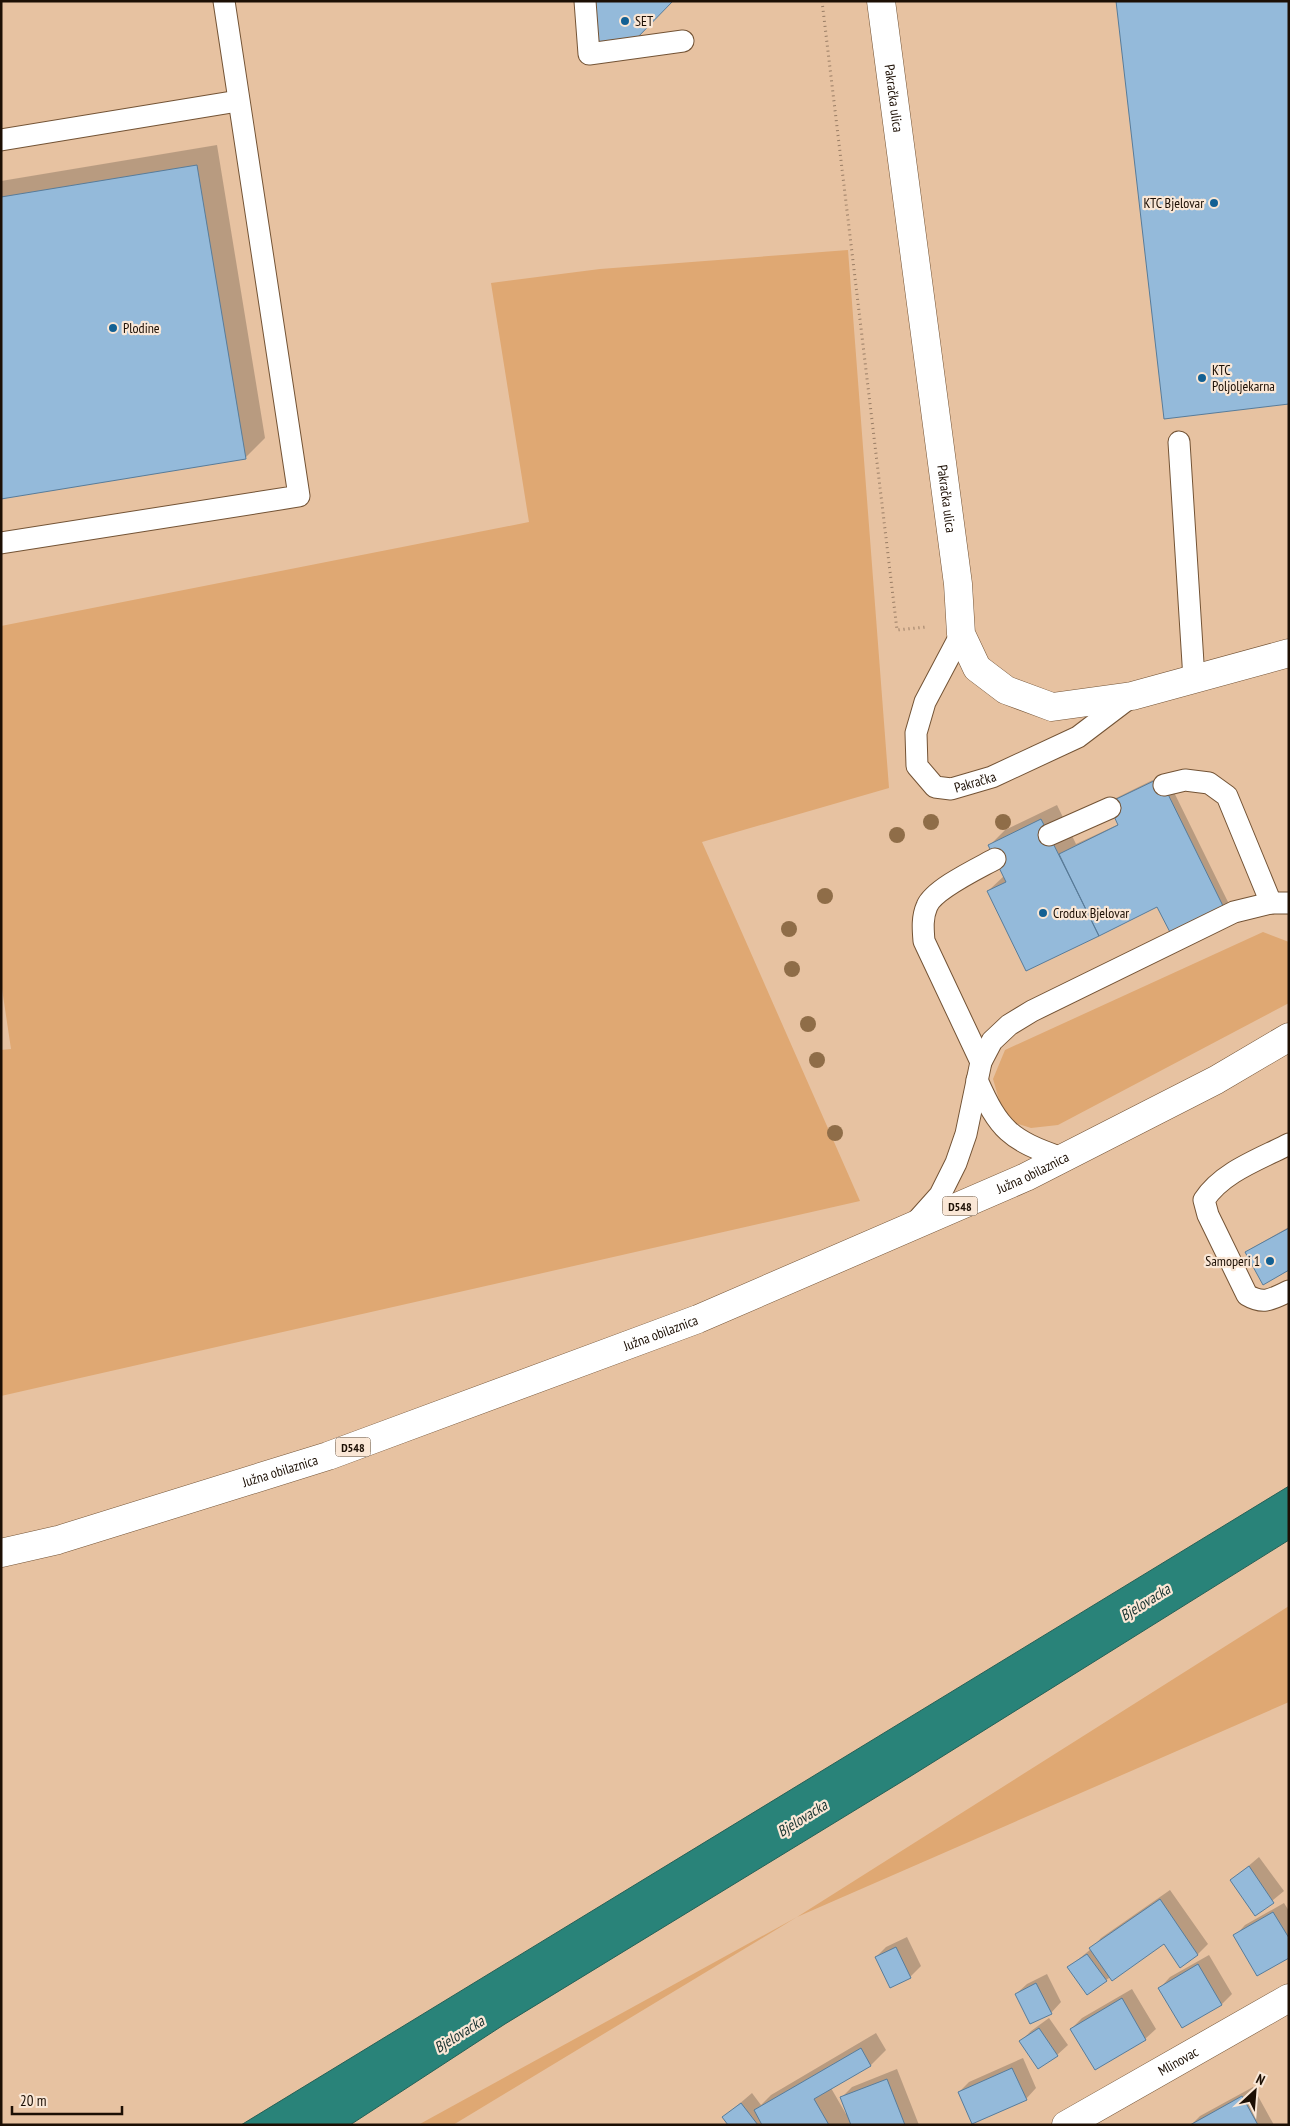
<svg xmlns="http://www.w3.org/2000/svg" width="1290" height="2126" font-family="'PT Sans Narrow',sans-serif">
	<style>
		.green { fill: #dfa873 }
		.water { fill: #298379; stroke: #256056 }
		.shadow { fill: #0003 }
		.building { fill: #94bada; stroke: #587c9a }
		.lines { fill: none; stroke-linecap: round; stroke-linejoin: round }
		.service-casing { stroke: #735335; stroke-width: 23 }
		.minor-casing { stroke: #735335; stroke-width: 29 }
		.primary-casing { stroke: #735335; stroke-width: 29 }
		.path { stroke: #997d65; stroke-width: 3; stroke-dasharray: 1 4; stroke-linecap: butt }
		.service { stroke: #fff; stroke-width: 21 }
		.minor { stroke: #fff; stroke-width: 28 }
		.primary { stroke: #fff; stroke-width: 28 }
		.tree { fill: #8f6d48 }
		.poi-dot { fill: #136093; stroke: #fae7d6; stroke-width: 2 }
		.labels { text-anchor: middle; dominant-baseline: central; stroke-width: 4.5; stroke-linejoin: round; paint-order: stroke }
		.shield { fill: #fae7d6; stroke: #5f5043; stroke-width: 1 }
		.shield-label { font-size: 12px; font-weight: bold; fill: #1c0f04 }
		.poi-label { font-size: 14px; fill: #1c0f04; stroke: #fae7d6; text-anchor: start }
		.street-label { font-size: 14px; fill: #1c0f04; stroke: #fae7d6 }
		.water-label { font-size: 15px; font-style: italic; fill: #16312e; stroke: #fae7d6 }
	</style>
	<rect width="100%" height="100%" fill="#e7c2a1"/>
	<path class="green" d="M848,250L889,788L702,842L860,1201L1,1396V1050L11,1049L1,982V626L529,522L491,283L600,269Z
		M1263,932L1289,942V1003L1058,1125L1031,1128L1012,1122L1000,1103L993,1079L1005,1050Z
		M1289,1606V1702L797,1917L453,2125H418L797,1917Z"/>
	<path class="water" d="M1289,1486V1540L911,1776L505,2024L350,2125H241Z"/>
	<path class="shadow" d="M217,145L265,438L245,458L1,498V181Z
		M1165,774L1229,904L1224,909L1158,906L1098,934L988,891L1004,876L990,845L1005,830L1057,805L1076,844L1119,824L1114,799Z
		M1289,1227V1269L1247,1253L1252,1248Z
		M1259,1857L1284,1891L1256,1914L1232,1880Z
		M1170,1890L1208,1944L1198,1954L1180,1966L1164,1943L1106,1980L1069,1967L1091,1949L1101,1938Z
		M1284,1903L1289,1911V1956L1235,1936L1245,1925Z
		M907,1937L921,1966L910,1977L890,1986L876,1957L886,1947Z
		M1209,1955L1232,1994L1222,2004L1182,2027L1160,1988L1170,1977Z
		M1047,1974L1061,2002L1051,2013L1016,1994L1027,1984Z
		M1132,1989L1156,2029L1145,2039L1071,2029L1082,2018Z
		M1049,2018L1068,2045L1057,2055L1039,2068L1021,2041L1031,2031Z
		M876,2033L886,2050L871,2065L831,2088L846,2114L848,2113L841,2098L852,2087L897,2069L919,2125H729L724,2117L752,2093L761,2105L771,2095Z
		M1023,2058L1036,2088L1026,2099L959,2092L969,2082Z
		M1253,2087L1274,2125H1191L1200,2116Z"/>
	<path class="building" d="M594,1H673L635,40L597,43Z
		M1116,1H1289V404L1164,419Z
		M197,165L246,459L1,499V197Z
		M1160,778L1225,910L1172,936L1157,907L1099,936L1059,854L1118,825L1108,803Z
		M1041,819L1099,936L1026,971L987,891L1006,882L988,845Z
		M1289,1228V1270L1263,1285L1245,1252Z
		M1249,1866L1274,1903L1255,1916L1230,1880Z
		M1160,1899L1198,1955L1180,1968L1164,1944L1112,1981L1089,1948Z
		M1273,1912L1289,1938V1958L1257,1976L1233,1935Z
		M896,1947L911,1978L890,1988L875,1957Z
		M1087,1954L1107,1981L1087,1995L1067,1967Z
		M1198,1964L1222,2005L1182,2028L1158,1988Z
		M1036,1983L1052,2014L1030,2024L1015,1994Z
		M1122,1998L1146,2040L1095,2070L1070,2029Z
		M1039,2028L1058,2056L1038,2069L1019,2041Z
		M861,2048L871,2066L814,2099L829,2125H762L754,2110Z
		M1012,2068L1027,2100L972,2124L958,2092Z
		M887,2079L905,2125H851L840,2097Z
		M1242,2096L1258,2125H1190Z
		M741,2103L758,2125H728L722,2117Z"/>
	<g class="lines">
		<defs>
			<g id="service">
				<path d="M585,1L589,54L683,41"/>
				<path d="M1,140L238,101"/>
				<path d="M1179,442L1194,679"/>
				<path d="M1,543L299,496L224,1"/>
				<path id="s1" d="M961,634L925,702L916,733L917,766L935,787L951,789L992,777L1078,737L1132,696"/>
				<path d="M1164,785L1185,780L1209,783L1227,796L1271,903"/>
				<path d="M1049,835L1110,808"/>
				<path d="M981,1062L924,941C923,929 922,917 927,906C934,889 979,868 995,859"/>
				<path d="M977,1080C999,1130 1010,1140 1062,1158"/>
				<path d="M1289,1144C1260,1159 1222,1172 1204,1200L1208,1215L1247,1295C1264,1305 1272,1299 1289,1291"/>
				<path d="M915,1223L940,1195L956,1163L966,1134L981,1062L992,1041L1009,1025L1032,1011L1234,912L1271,903H1289"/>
			</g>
			<g id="minor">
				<path id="s2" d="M881,1L958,584L961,634L977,668L1006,690L1052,707L1132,696L1289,653"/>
				<path id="s3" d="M1066,2125L1289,1998"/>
			</g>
			<g id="primary">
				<path id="s4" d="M1,1553L58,1540L328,1456L698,1319L1026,1177L1216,1080L1289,1037"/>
			</g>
		</defs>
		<use href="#service" class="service-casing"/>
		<use href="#minor" class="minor-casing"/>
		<use href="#primary" class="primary-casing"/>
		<path class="path" d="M822,1L897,630L927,627"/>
		<use href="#service" class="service"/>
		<use href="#minor" class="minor"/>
		<use href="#primary" class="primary"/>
	</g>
	<g class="tree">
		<circle cx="931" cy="822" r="8"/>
		<circle cx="1003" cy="822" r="8"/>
		<circle cx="897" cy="835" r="8"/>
		<circle cx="825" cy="896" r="8"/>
		<circle cx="789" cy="929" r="8"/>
		<circle cx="792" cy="969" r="8"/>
		<circle cx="808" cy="1024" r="8"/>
		<circle cx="817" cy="1060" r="8"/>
		<circle cx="835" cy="1133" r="8"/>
	</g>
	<g class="poi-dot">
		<circle cx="625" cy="21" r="5"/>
		<circle cx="1214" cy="203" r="5"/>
		<circle cx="113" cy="328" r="5"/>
		<circle cx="1202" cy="378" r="5"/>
		<circle cx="1043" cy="913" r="5"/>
		<circle cx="1270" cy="1261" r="5"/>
	</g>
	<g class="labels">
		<g class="shield">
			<rect x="942.5" y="1196.5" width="35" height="19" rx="4"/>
			<rect x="335.5" y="1437.5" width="35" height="19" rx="4"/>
		</g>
		<g class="shield-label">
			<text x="960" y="1206">D548</text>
			<text x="353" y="1447">D548</text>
		</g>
		<g class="poi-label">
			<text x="635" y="21">SET</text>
			<text x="1204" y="203" text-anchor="end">KTC Bjelovar</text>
			<text x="123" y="328">Plodine</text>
			<text x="1212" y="370">KTC<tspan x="1212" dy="16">Poljoljekarna</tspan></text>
			<text x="1053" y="913">Crodux Bjelovar</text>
			<text x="1260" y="1261" text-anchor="end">Samoperi 1</text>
		</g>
		<g class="street-label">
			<text stroke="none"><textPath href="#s2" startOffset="98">Pakračka ulica</textPath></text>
			<text stroke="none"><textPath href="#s2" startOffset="502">Pakračka ulica</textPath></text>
			<text stroke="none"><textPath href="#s1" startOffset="211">Pakračka</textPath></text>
			<text stroke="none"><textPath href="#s4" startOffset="1101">Južna obilaznica</textPath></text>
			<text stroke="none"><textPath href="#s4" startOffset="696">Južna obilaznica</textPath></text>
			<text stroke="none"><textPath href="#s4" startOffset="291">Južna obilaznica</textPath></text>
			<text stroke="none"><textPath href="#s3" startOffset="129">Mlinovac</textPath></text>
		</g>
		<g class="water-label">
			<text transform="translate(1145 1602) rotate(-32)">Bjelovacka</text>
			<text transform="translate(802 1818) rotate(-32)">Bjelovacka</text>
			<text transform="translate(459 2034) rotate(-32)">Bjelovacka</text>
		</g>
	</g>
	<rect width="1290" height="2126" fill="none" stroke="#1c0f04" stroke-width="5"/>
	<g transform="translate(1255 2091) rotate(26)" stroke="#fae7d6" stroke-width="4" paint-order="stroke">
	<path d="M0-4L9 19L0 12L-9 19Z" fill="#1c0f04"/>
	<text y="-8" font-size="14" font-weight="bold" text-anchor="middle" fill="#1c0f04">N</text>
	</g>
	<path d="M12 2106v8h110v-8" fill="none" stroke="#1c0f04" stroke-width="2.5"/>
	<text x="20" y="2106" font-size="15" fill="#1c0f04" stroke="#fae7d6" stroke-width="4" paint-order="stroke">20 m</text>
</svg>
